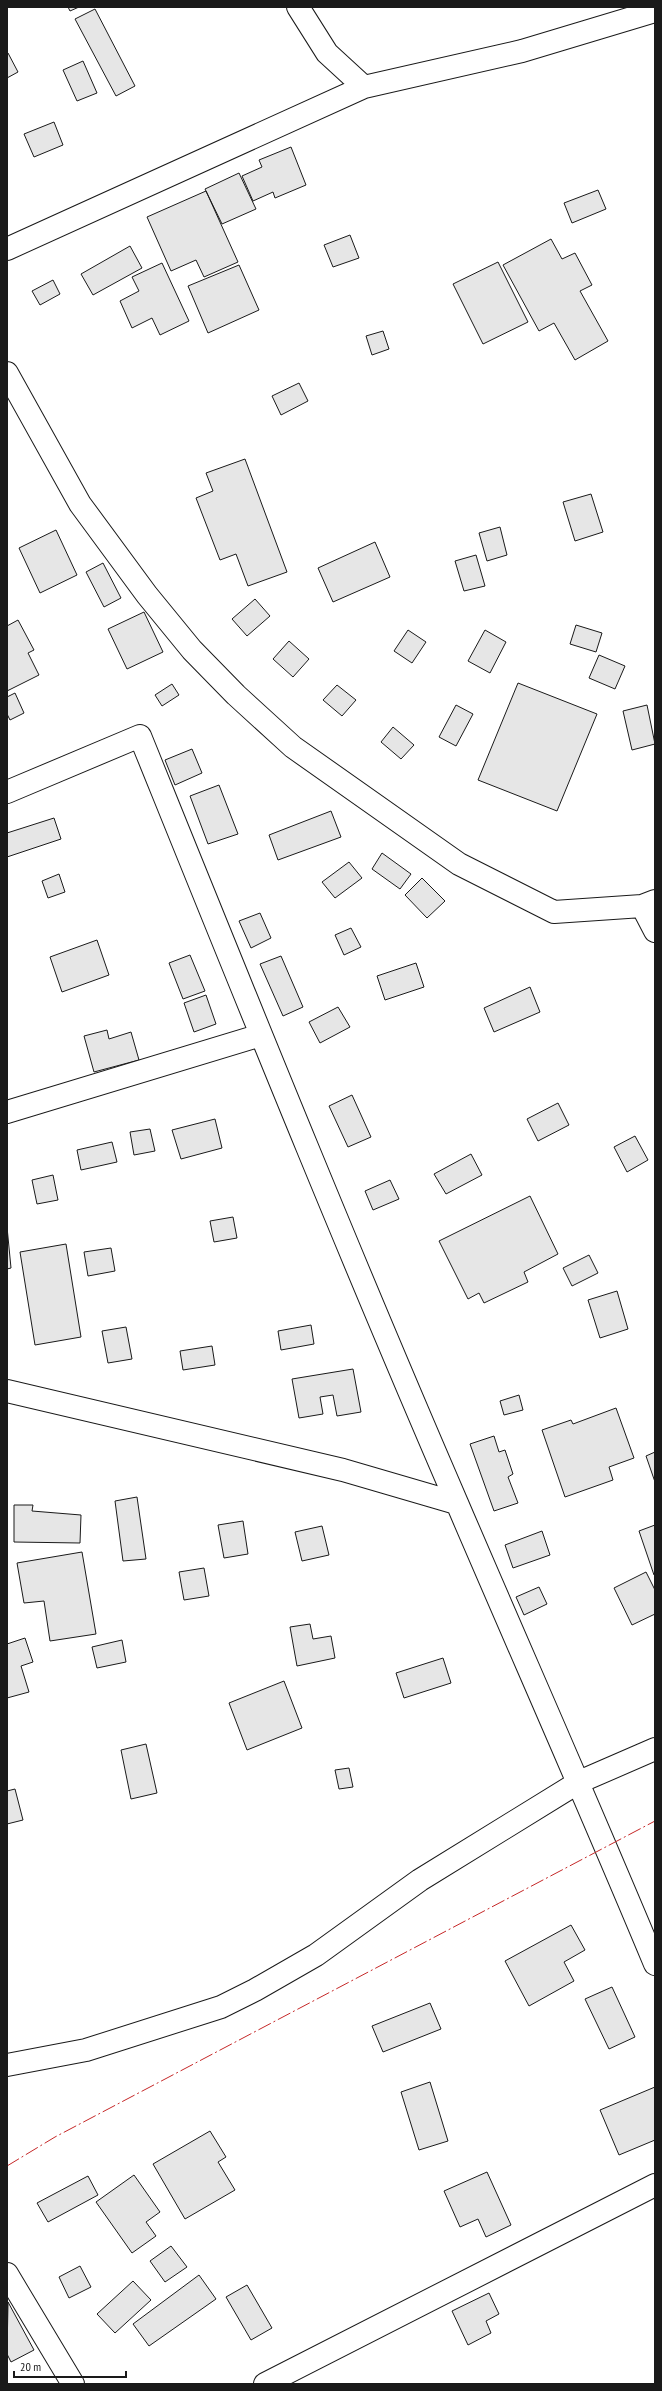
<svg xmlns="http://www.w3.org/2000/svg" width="662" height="2391" font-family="'PT Sans Narrow',sans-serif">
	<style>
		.building { fill: #e6e6e6; stroke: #1a1a1a }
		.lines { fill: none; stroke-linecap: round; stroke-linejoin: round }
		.minor-casing { stroke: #1a1a1a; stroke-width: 24 }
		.minor { stroke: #fff; stroke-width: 22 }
		.power { stroke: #c62828; stroke-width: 1; stroke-dasharray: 14 3 2 3; stroke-linecap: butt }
	</style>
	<rect width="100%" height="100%" fill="#fff"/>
	<path class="building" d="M68,7H79L70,11Z
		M95,9L135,86L116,96L75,19Z
		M8,53L18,72L7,78V54Z
		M83,61L97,93L77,101L63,70Z
		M54,122L63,145L34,157L24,134Z
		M291,147L306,185L275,198L273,192L253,201L242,176L262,167L259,160Z
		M239,173L256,209L222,224L205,189Z
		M598,190L606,209L572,223L564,203Z
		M206,191L238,262L204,277L196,260L171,271L147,217Z
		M350,235L359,258L333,267L324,245Z
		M551,239L562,259L575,253L592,285L580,291L608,341L575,360L554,323L539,331L503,265Z
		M130,246L142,268L93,295L81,274Z
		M498,262L528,322L483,344L453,284Z
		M162,263L189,321L160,335L152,318L132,328L120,301L139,291L132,277Z
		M239,265L259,310L208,333L188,286Z
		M53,280L60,294L40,305L32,291Z
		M383,331L389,349L372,355L366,336Z
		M299,383L308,401L281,415L272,396Z
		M245,459L287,572L248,586L236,554L220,560L196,498L213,491L206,473Z
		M591,494L603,532L575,541L563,502Z
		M500,527L507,555L487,561L479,533Z
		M56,530L77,575L40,593L19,548Z
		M375,542L390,577L333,602L318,568Z
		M476,555L485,586L464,591L455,561Z
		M103,563L121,598L104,607L86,572Z
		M255,599L270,616L247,636L232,619Z
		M144,612L163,652L127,669L108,629Z
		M18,620L34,650L28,653L39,675L7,691V626Z
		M576,625L602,633L596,652L570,644Z
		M408,630L426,642L412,663L394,651Z
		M485,630L506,642L490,673L468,661Z
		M289,641L309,659L293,677L273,659Z
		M599,655L625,666L615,689L589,678Z
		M518,683L597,714L557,811L478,780Z
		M172,684L179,695L162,706L155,695Z
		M337,685L356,700L342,716L323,700Z
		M15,693L24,713L10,720L7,714V697Z
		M456,705L473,714L456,746L439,737Z
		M647,705L655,744L632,750L623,711Z
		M393,727L414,745L401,759L381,742Z
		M192,749L202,773L175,785L165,760Z
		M219,785L238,834L208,844L190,796Z
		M331,811L341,837L278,860L269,835Z
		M54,818L61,839L7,857V833Z
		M382,853L411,874L400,889L372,869Z
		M349,862L362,878L335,898L322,882Z
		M59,874L65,892L48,898L42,881Z
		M422,878L445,901L427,918L405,895Z
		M260,913L271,938L251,948L239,921Z
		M351,928L361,947L344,955L335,935Z
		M97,940L109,975L62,992L50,957Z
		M190,955L205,991L183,999L169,963Z
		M281,956L303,1007L283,1016L260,964Z
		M416,963L424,987L385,1000L377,976Z
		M530,987L540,1012L494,1032L484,1008Z
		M206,995L216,1024L194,1032L184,1003Z
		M338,1007L350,1027L320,1043L309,1022Z
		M107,1030L109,1039L131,1032L139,1060L94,1072L84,1036Z
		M352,1095L371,1137L348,1147L329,1106Z
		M558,1103L569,1125L538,1141L527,1119Z
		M215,1119L222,1148L181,1159L172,1130Z
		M150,1129L155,1151L134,1155L130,1132Z
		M635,1136L648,1160L627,1172L614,1147Z
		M112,1142L117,1162L81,1170L77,1150Z
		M471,1154L482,1175L446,1194L434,1174Z
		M53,1175L58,1200L37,1204L32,1180Z
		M390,1180L399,1199L373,1210L365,1191Z
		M530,1196L558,1254L524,1272L528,1282L484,1303L479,1293L468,1299L439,1241Z
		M233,1217L237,1238L214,1242L210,1221Z
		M7,1227L11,1268L7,1269Z
		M66,1244L81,1337L35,1345L20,1252Z
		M111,1248L115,1271L88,1276L84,1252Z
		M589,1255L598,1273L572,1286L563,1268Z
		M617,1291L628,1329L600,1338L588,1300Z
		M311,1325L314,1344L281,1350L278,1331Z
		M126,1327L132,1359L108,1363L102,1331Z
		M212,1346L215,1365L183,1370L180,1351Z
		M353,1369L361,1412L337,1416L333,1395L320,1397L323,1414L299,1418L292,1379Z
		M519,1395L523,1410L504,1415L500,1401Z
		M616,1408L634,1458L609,1467L613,1480L565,1497L542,1430L571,1420L573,1424Z
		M494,1436L499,1452L505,1450L513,1474L508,1477L518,1503L494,1511L470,1444Z
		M655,1452V1482L646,1456Z
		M137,1497L146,1559L123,1561L115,1501Z
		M14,1505H33L32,1511L81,1515L80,1543L14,1542Z
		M243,1521L248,1554L224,1558L218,1525Z
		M655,1525V1575H654L639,1531Z
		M322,1526L329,1555L302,1561L295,1532Z
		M542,1531L550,1555L513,1568L505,1545Z
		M82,1552L96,1634L50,1641L44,1601L24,1603L17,1563Z
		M204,1568L209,1596L184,1600L179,1572Z
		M646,1572L655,1590V1614L632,1625L614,1588Z
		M539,1587L547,1604L524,1615L516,1597Z
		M310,1624L313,1639L331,1636L335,1658L297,1666L290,1627Z
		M25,1638L33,1662L21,1666L29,1692L7,1698V1644Z
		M122,1640L126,1662L97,1668L92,1647Z
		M443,1658L451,1683L404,1698L396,1673Z
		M284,1681L302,1728L247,1750L229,1703Z
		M146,1744L157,1793L131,1799L121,1750Z
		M349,1768L353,1787L339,1789L335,1770Z
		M15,1789L23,1820L7,1824V1791Z
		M571,1925L585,1950L564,1962L574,1981L529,2006L505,1961Z
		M612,1987L635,2037L609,2049L585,1999Z
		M430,2003L441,2029L383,2052L372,2026Z
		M430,2082L448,2141L419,2150L401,2092Z
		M655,2087V2140L619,2155L600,2110Z
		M210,2131L226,2157L218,2162L235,2190L185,2219L153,2164Z
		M487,2172L511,2225L486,2237L478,2219L460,2227L444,2191Z
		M134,2175L160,2212L146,2222L156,2236L132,2253L96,2202Z
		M88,2176L98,2195L48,2222L37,2203Z
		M171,2246L187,2267L165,2282L150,2261Z
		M80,2266L91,2287L69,2298L59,2277Z
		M199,2275L216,2299L149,2346L133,2324Z
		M133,2281L151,2300L115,2333L97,2314Z
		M247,2285L272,2328L251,2340L226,2297Z
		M489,2293L499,2314L486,2321L491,2333L468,2345L452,2311Z
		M8,2302L34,2350L11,2362L7,2354Z"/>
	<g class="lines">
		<defs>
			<path id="minor" d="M298,7L327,53L364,87
				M7,249L364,87L522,51L655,11
				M7,373L80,504L147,595L192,650L236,695L293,747L459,864L554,912L642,906L655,901
				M7,792L140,736C244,993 347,1249 457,1503C523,1657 591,1810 655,1964
				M642,906L655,931
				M7,1112L261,1035
				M7,1391L343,1470L456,1503
				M7,2065L86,2050L221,2007L255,1990L316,1955L420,1880L579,1782L655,1749
				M7,2274L73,2384
				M265,2384L655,2185"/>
		</defs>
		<use href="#minor" class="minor-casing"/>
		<use href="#minor" class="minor"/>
		<path class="power" d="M7,2166L55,2137L655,1821"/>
	</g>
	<rect width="662" height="2391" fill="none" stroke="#1a1a1a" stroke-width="16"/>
	<path d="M14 2371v6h112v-6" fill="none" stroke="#1a1a1a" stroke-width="2"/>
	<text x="20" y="2371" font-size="12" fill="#1a1a1a" stroke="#ffffff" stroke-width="3" paint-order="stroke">20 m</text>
</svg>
